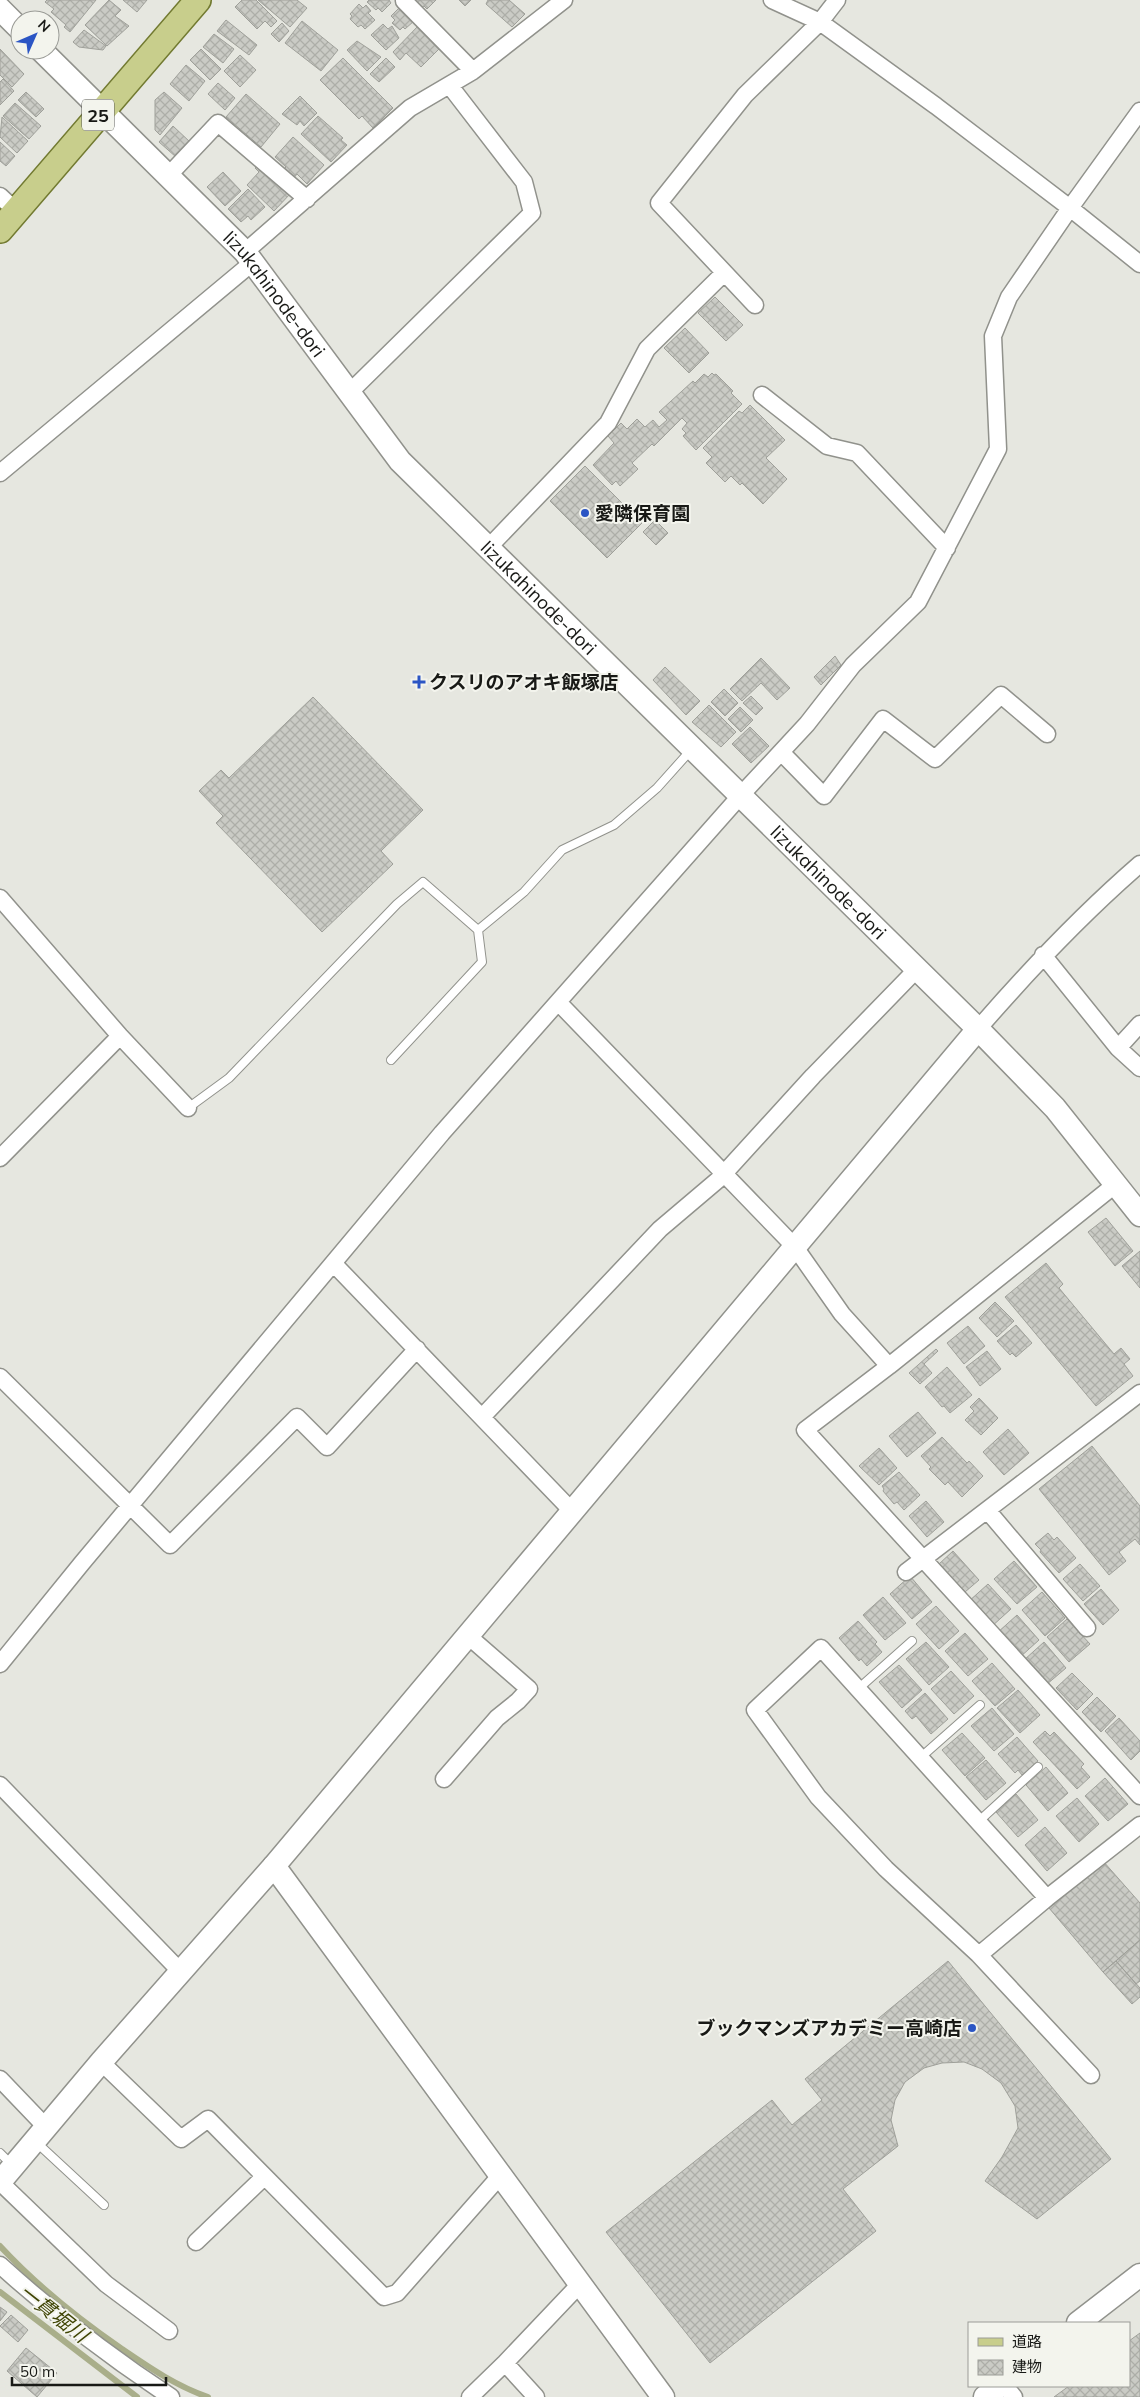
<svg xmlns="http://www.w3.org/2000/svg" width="1140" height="2397" font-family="Mulish,'Noto Sans JP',sans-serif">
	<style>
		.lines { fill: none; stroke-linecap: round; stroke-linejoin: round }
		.stream { stroke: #a9ae8a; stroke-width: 6 }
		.building { fill: url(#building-cross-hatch); stroke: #9fa09a }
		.lane-casing { stroke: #91928c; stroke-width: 10 }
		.street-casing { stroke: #91928c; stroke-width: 19 }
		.secondary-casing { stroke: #91928c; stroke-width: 25 }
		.primary-casing { stroke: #727a31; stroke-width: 28 }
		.lane { stroke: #fff; stroke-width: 8 }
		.street { stroke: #fff; stroke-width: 16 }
		.secondary { stroke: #fff; stroke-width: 22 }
		.primary { stroke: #c8ce8c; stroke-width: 25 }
		.poi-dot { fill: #2b55c4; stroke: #f3f4ed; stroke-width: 2 }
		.labels { text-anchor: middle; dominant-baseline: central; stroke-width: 4; stroke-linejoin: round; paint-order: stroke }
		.shield { fill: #f3f4ed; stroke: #5a5b56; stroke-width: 1 }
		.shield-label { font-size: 18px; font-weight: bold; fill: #181916 }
		.street-label { font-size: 19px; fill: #181916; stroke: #f3f4ed }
		.poi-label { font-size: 19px; font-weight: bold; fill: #181916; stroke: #f3f4ed; text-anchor: start }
		.water-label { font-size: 20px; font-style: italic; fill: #3f4404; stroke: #f3f4ed }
	</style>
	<defs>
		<pattern id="building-cross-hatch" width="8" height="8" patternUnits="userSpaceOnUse" patternTransform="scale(1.25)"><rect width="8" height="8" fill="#cacbc5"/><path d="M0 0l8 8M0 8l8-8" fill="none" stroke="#adaea8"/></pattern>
	</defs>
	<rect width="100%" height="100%" fill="#e6e7e0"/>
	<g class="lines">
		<path class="stream" d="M0,2246C37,2286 77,2318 122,2349C150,2368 176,2386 208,2397
			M0,2292L137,2397"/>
	</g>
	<path class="building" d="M47,0H96L70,32L64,27L66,25L51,12L54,9L45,2Z
		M109,0L121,10L115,16L129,26L107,46L85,25Z
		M123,0H147L137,12Z
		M242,0H256L277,21L271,27L265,21L257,29L235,7Z
		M258,0H297L307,8L290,27Z
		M369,0H389L391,3L382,12L378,8L376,10L367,2Z
		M413,0H436L427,9L424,6L421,8Z
		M459,0H471L465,6Z
		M488,0H509L525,14L512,27L486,4Z
		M359,4L363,8L366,5L371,11L368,13L375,20L365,29L361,25L358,27L350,19L352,16L350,14Z
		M399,8L414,21L405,29L403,27L400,30L392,23L395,20L391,16Z
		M226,20L257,45L249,55L217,31Z
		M302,21L338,50L321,71L285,43Z
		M282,23L289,31L279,42L271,34Z
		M383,24L388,29L392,26L399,38L386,50L371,35Z
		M419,25L441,47L421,67L406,53L400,60L393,52Z
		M84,30L106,46L103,50L79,47L73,42Z
		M214,34L234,49L223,63L203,47Z
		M357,41L381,57L367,71L347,50Z
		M0,49L24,74L12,87L0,75Z
		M201,49L221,69L210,80L190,60Z
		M240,55L256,70L240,87L224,71Z
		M343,58L393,108L373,128L362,116L359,119L320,80Z
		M386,58L395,67L379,82L370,74Z
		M186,65L205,81L189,101L170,84Z
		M3,79L14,91L0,105V82Z
		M218,83L235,98L225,110L208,94Z
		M26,92L44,109L36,117L18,100Z
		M164,92L182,108L160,135L155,130V100Z
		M246,94L280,124L261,147L226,117Z
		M300,96L317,113L304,126L300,121L297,125L282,114Z
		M15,103L41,126L29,139L3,116Z
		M318,116L343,138L341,140L347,145L331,162L301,134Z
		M2,117L28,141L17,153L0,137Z
		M173,126L190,142L176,157L159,142Z
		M293,137L324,165L307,184L297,174L293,179L283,170L286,167L275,157Z
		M0,142L15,156L6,166L0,161Z
		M260,163L291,193L274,211L247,185L259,172L255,168Z
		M223,172L241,191L225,206L207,187Z
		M248,189L265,207L251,220L248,216L241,222L228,209Z
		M715,297L743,325L726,341L698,313Z
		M685,328L709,353L689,373L664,348Z
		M712,373L714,375L716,374L733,391L731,393L742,404L696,450L683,436L686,433L682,429L687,423L682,418L654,446L652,444L632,463L638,469L620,486L616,481L612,485L593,465L614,443L608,436L621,423L627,429L637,419L645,427L653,420L659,427L667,420L659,412L693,381L695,383L704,374L708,377Z
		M750,405L785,440L766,458L787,479L763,504L742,483L740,485L731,476L725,482L706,463L712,457L703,448L739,411L742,413Z
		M585,466L642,523L607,558L550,501Z
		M655,520L668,533L656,545L643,532Z
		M835,656L841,665L821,685L814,677Z
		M761,658L790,688L777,700L761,683L742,701L730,689Z
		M665,667L700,701L686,715L653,680Z
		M724,689L738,703L725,716L711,702Z
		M751,696L763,708L756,715L743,703Z
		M313,697L423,810L381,851L393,864L322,932L216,823L223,816L199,791L221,770L229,778Z
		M709,705L736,732L721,747L692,722Z
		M740,707L753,720L741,732L728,719Z
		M750,727L769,746L751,763L732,744Z
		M1106,1218L1133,1251L1115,1266L1088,1232Z
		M1140,1251V1288L1122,1266Z
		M1046,1263L1063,1284L1059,1288L1114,1354L1121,1348L1130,1359L1124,1364L1133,1376L1096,1406L1005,1297Z
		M995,1302L1014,1321L997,1337L979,1318Z
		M1016,1325L1032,1343L1016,1357L1012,1353L1010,1355L997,1341Z
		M968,1326L985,1346L964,1364L947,1343Z
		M936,1349L938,1351L924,1364L932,1373L920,1384L909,1373Z
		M987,1351L1001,1369L980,1386L966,1367Z
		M947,1367L972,1395L950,1413L944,1406L942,1407L925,1387Z
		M979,1398L998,1418L981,1435L965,1420L974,1411L970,1407Z
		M918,1412L936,1433L907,1457L889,1436Z
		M1008,1429L1029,1453L1004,1475L983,1452Z
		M942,1437L967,1463L969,1461L983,1476L962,1497L948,1482L945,1485L929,1469L931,1467L921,1456Z
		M1092,1446L1140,1506V1545L1135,1539L1119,1552L1126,1561L1109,1575L1039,1489Z
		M879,1448L897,1468L879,1485L859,1466Z
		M899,1472L920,1495L904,1510L897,1502L894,1504L883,1491L884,1489L882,1486Z
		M926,1501L944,1522L927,1537L909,1516Z
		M1048,1533L1054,1540L1057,1537L1076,1558L1059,1573L1040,1552L1041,1550L1035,1544Z
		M953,1551L979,1580L965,1592L963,1589L956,1595L944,1580L950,1575L939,1564Z
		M1014,1561L1037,1587L1017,1604L994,1579Z
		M1080,1564L1100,1586L1083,1601L1063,1579Z
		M910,1576L932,1602L912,1619L890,1594Z
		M988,1584L1011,1609L991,1627L968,1602Z
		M1101,1589L1119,1610L1103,1625L1084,1604Z
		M1042,1592L1065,1618L1045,1636L1022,1610Z
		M883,1597L906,1623L885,1640L863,1615Z
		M936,1606L959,1631L939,1649L916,1624Z
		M1017,1615L1039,1640L1019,1658L997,1633Z
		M1067,1619L1090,1644L1069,1662L1047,1637Z
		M858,1621L877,1642L875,1644L882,1652L867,1666L861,1659L859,1661L839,1638Z
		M965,1633L988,1659L968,1676L945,1651Z
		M926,1642L949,1667L929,1685L906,1659Z
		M1044,1642L1066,1668L1046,1685L1024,1660Z
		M992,1663L1015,1689L995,1706L972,1681Z
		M899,1665L922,1690L902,1708L879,1682Z
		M951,1671L974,1696L954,1714L931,1689Z
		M1072,1673L1093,1694L1077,1710L1056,1688Z
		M1018,1690L1040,1715L1020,1733L997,1708Z
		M925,1693L948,1719L931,1734L916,1716L912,1719L905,1711Z
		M1097,1697L1116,1716L1101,1732L1082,1712Z
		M992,1708L1014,1734L994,1751L971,1726Z
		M1119,1718L1140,1741V1751L1131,1760L1105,1731Z
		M1045,1731L1050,1736L1054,1732L1084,1764L1081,1767L1090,1777L1077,1789L1033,1742Z
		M962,1733L985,1758L965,1776L942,1750Z
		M1017,1737L1038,1761L1022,1775L1018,1770L1015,1773L998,1754Z
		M986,1760L1006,1783L986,1800L966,1777Z
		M1046,1767L1068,1793L1048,1811L1026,1785Z
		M1105,1778L1128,1804L1108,1821L1085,1796Z
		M1016,1794L1038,1820L1018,1837L996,1812Z
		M1077,1798L1099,1824L1079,1842L1056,1816Z
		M1045,1827L1067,1853L1047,1871L1025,1845Z
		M1103,1861L1140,1903V1940L1103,1972L1049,1908Z
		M1140,1940V1981L1136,1984L1116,1961Z
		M948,1961L1111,2159L1037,2219L985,2181L1002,2157L1018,2128L1015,2106L1001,2083L982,2069L964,2062L942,2063L924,2068L905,2082L895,2100L891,2120L898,2146L843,2189L876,2231L710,2363L606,2232L772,2100L792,2125L822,2100L805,2079Z
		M1116,1961L1140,1988V1997L1132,2004L1103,1972Z
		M0,2307L7,2312L0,2321Z
		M11,2315L28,2330L18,2342L0,2326Z
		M1140,2333V2397H1054L1069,2386H1129V2341Z
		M26,2348L57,2373L37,2397L7,2371Z"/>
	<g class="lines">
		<defs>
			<path id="lane" d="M391,1060L482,962L478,930
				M188,1108L229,1078L397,904L423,882L478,930L524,892L562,850L614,825L657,788L691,750
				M858,1689L912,1641
				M920,1758L980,1705
				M978,1822L1038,1767
				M36,2142L104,2205
				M0,2153L12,2165"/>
			<path id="street" d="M772,0L820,22L936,106L1070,208L1140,264
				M404,1L473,71
				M168,176L218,123L307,199
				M0,196L16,211
				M245,252L410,108L473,71L564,0
				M755,305L659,203L745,95L820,22L837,0
				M350,392L532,213L524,182L450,86
				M762,395L827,446L857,453L947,548
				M0,473L252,263
				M488,548L608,423L647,349L724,273
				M781,752L824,796L883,719L935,759L1001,695L1047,734
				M0,898L120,1036L188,1108
				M1043,955L1118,1048L1140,1068
				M559,1003L795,1247L842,1314L889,1366L805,1430L1140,1796
				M978,1029C1030,969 1080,916 1140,864
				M1118,1048L1140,1024
				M0,1158L120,1036
				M333,1263L572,1511
				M889,1366L1116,1184
				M0,1377L170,1545L297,1417L327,1447L417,1349
				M483,1416L660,1229L719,1179L813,1076L916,970
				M987,1510L1087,1628
				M906,1572L1140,1393
				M0,1664L82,1563L442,1133L741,795L807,724L853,665L918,602L998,449L993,336L1009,297L1070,208L1140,111
				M444,1779L497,1718L518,1701L529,1689L467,1635
				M0,1785L180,1971
				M1047,1898L821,1648L755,1710L818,1797L886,1869L979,1955L1091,2075
				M979,1955L1047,1898L1140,1825
				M101,2062L181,2139L208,2119L384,2297L397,2293L500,2176
				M0,2079L45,2126
				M0,2182L106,2284L169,2331
				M196,2242L264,2177
				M0,2265C54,2314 110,2357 171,2397
				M505,2363L536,2397
				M1005,2386L1014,2397
				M470,2397L505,2363L580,2284"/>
			<g id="secondary">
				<path d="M0,9L20,29"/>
				<path id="s1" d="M41,50L245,252L400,461L978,1029L1055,1108L1140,1215"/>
				<path d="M274,1866L663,2397"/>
				<path d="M0,2182L101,2062L274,1866L978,1029"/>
				<path d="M1078,2323L1140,2275"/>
				<path d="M985,2397L999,2386"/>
			</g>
			<path id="primary" d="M0,230L198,0"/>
		</defs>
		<use href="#lane" class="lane-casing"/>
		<use href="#street" class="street-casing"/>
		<use href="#secondary" class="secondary-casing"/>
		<use href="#primary" class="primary-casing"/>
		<use href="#lane" class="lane"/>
		<use href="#street" class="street"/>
		<use href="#secondary" class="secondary"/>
		<use href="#primary" class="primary"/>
	</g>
	<g class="poi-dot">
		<circle cx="585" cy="513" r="5"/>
		<path d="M416.5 674.5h5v5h5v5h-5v5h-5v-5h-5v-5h5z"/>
		<circle cx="972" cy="2028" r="5"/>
	</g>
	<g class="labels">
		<rect class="shield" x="82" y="99.5" width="32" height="31" rx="4"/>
		<g class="shield-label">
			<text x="98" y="115">25</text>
		</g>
		<g class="street-label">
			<text stroke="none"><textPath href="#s1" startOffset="338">Iizukahinode-dori</textPath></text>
			<text stroke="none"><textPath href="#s1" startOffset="742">Iizukahinode-dori</textPath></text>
			<text stroke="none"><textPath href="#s1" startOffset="1148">Iizukahinode-dori</textPath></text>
		</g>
		<g class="poi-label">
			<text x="595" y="513">愛隣保育園</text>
			<text x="429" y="682">クスリのアオキ飯塚店</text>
			<text x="962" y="2028" text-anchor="end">ブックマンズアカデミー高崎店</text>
		</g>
		<g class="water-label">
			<text transform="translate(54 2313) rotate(38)">一貫堀川</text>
		</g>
	</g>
	<rect x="968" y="2322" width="162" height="65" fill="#f3f4ed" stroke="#9b9c97"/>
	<rect x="978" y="2338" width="25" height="8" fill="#c8ce8c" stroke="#9b9c97"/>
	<text x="1012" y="2347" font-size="15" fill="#181916">道路</text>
	<rect x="978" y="2360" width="25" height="15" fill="url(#building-cross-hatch)" stroke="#9b9c97"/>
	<text x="1012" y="2372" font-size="15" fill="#181916">建物</text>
	<g transform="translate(35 35) rotate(45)"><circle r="24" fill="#f3f4ed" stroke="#9b9c97"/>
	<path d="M0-4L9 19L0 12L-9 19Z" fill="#2b55c4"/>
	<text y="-8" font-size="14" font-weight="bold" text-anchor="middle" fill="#181916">N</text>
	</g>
	<path d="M12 2377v8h154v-8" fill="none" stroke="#181916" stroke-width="2.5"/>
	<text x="20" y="2377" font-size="15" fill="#181916" stroke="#f3f4ed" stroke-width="4" paint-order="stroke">50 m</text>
</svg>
